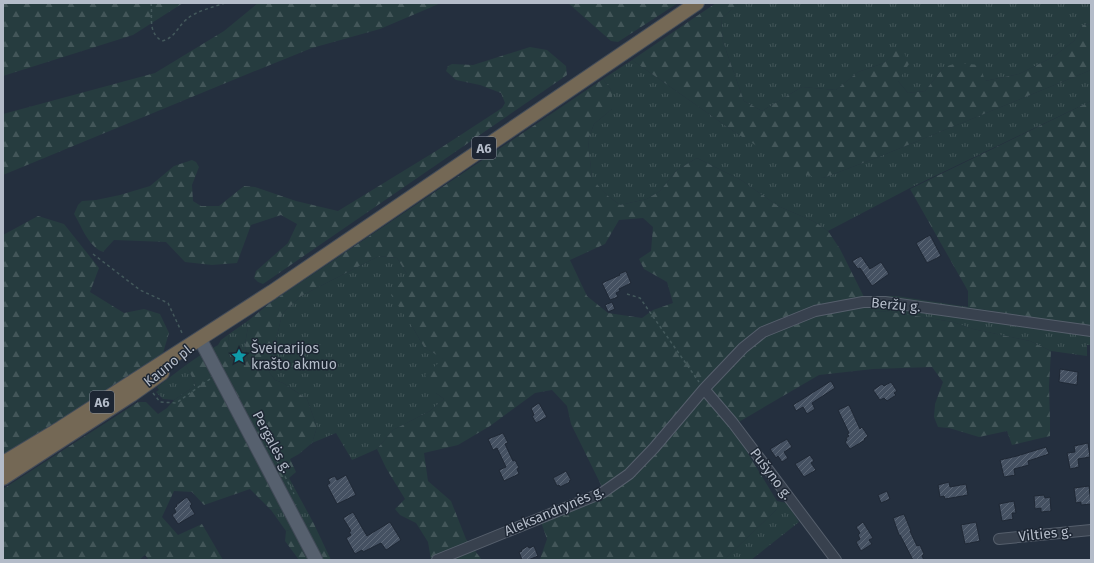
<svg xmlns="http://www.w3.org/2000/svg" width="1094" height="563" font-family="'Fira Sans',sans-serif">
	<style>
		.grass { fill: url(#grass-tufts) }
		.forest { fill: url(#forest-firs); fill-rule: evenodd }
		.building { fill: url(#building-hatch); stroke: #1f2835 }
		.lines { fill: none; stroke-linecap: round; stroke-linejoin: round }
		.minor-casing { stroke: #565f6c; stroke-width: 12 }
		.major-casing { stroke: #414a57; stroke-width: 15 }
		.highway-casing { stroke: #434c59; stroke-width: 16 }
		.path { stroke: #44595c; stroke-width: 1.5; stroke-dasharray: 3 3; stroke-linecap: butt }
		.minor { stroke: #38414e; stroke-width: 10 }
		.major { stroke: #56606e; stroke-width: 13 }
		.highway { stroke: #746855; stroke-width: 14 }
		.labels { text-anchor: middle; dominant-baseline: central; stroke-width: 3; stroke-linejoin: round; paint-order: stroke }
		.shield { fill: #1d2633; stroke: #878f9c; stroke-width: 1 }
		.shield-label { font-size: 13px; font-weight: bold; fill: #b4bcc9 }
		.street-label { font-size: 14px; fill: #b4bcc9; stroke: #1d2633 }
		.poi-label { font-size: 14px; fill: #b4bcc9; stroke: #1d2633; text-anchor: start }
	</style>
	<defs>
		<pattern id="grass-tufts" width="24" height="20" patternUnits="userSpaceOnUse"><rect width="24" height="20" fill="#263c3f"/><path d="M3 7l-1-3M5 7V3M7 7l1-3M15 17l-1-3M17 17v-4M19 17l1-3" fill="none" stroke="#435659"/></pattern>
		<pattern id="forest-firs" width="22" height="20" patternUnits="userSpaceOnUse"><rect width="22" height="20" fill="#263c3f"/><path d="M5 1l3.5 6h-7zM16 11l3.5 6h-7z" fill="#435659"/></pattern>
		<pattern id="building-hatch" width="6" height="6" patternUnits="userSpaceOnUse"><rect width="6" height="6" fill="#455162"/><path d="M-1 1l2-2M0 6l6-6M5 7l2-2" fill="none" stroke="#5d6877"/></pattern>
	</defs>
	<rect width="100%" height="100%" fill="#242f3e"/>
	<path class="grass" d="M739,3H1091V24L1083,25L1074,41L1053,57L1019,74L985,81L944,67L925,91L908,93L898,81L897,50L884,63L858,72L836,90L802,87L762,111L744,101L723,42L721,19Z
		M632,60L739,135L823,178L876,158L1091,70V101L910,188L828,231L813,221L778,206L741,180L697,158L677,170L660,191L647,199L620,205L608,196L592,180L588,140L594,124L612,109V91L603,79Z
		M379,256L397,258L407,274L412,326L424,347L444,359L436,393L444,399L430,411L393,430L377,449L352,460L336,433L312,443L317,427L307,399L283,383L275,380L269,372L282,314L301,296Z
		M864,296H896L968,307L1091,328V345H1087V356L1051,351L1030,341L973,329L953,322L891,312L871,311Z
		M249,320L245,345L248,360L245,362C242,362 238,363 235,362C225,358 228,342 229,334Z
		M186,365L196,385L174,400L163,399L156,392L159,390L157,387Z
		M289,478L313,522L286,531L271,510L282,509L275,487Z
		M777,501L787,503L799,522L751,560H724L777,509Z"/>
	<path class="forest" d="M3,3H183L133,35L3,76Z
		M258,3H441L380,29L312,48L250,73L3,175V114L155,73L224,31Z
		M568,3H678L618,42L611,41Z
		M716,3H739L721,19L723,42L744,101L762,111L802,87L836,90L858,72L884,63L896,50H903L909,64L898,81L908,93L925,91L944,67L957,63L980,65L985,81L1019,74L1053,57L1074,41L1083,25L1091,24V70L876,158L823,178L805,175L739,135L632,60Z
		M530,47L547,50L566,66L567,75L263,284L258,282L254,278L256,271L288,243L297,224L281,215L251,225L237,263L212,265L185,262L166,242L114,240L103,252C88,246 82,227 74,214L78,205L82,201L96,200L120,195L150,186L174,166L192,160L196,162L199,167L192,185L193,201L201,206H219L244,186L255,187L296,201L338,211L436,151L502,108L505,103L501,93L480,85L456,80L446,71L448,66L452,64L473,65Z
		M603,79L612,91V109L594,124L588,140L592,179L608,196L620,205L647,199L660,191L677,170L697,158L741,180L778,206L813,221L828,231L840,249L871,311L891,312L953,322L973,329L1030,341L1051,351L1049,386L1050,421V436L1012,445L1007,431L979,437L949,428L938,427L934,417L935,404L943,382L932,367L873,369L819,375L737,423L736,434L777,501V509L724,560H538L540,559L547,539L541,522L603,497L602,487L571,424L567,406L552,390L535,393L490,426L458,445L424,453L428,481L451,501L466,539L482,560H431L428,542L416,523L400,515L395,509L405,499L386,468L377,449L393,430L430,411L444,399L436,393L425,375L443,359L424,347L412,326L391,295L407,274L397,258L379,256L301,296L282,314L269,372L275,380L283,383L307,399L317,427L312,443L299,454L290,459L296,472L289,478L275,487L283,503L282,509L271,510L250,489L204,505L192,492L174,491L162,517L178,535L202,524L223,560H149L145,555L139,560H3V489L138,402H146L158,414L167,408L174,400L196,385L186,365L202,354L218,345L221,340L229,334C228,342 225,358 235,362C238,363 242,362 245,362L248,360L245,345L249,320L270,303ZM643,218L653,227L651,251L639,259L644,269L667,282L673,303L653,310L642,318L608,313L587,296L570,260L605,244L619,220Z
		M1091,101V328L968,307V291L910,189Z
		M38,216L64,224L99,268L90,292L124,313L144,309L160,314L169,333L163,353L104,394L3,454V235Z
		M313,522L331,560H299L285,541L286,531Z"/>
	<path class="building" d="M930,235L941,256L927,263L916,243Z
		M861,256L870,269L881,262L889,274L872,286L860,268L858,269L852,261Z
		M626,271L631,283L619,289L620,291L616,293L618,297L610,300L602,283L620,275L619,274Z
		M612,302L615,309L608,312L605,305Z
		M1060,369L1078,372L1077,385L1059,382Z
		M831,381L835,388L815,401L812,403L815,409L807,414L803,407L796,411L793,405Z
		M891,382L897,391L894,393L896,395L887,401L884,398L880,400L873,390L882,384L884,386Z
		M539,403L547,417L536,423L532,416L534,415L531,408Z
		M849,405L860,429L862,427L868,436L864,439L865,440L850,449L845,442L847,440L846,438L849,436L847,434L849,433L838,410Z
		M503,433L508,443L505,444L513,461L515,460L519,468L517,469L519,474L504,481L499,470L506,467L497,448L493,450L488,439Z
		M787,439L792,447L784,452L788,458L782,462L778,456L776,458L770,449Z
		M1088,443L1090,457L1078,459L1079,467L1070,469L1067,453L1075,452L1074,446Z
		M1046,447L1049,454L1028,461L1029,465L1014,469L1015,475L1004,477L1000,460L1017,456Z
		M810,455L814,461L811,463L816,470L804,477L795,464Z
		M566,471L571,480L569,481L570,482L560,487L559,485L557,486L553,478Z
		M346,475L356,495L337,504L327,485L330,483L328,479L335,476L337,480Z
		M949,482L950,487L966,484L968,495L945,499L944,496L940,497L938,485Z
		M1089,486L1091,504L1081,505V502L1076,503L1074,488Z
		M887,491L890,499L881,503L878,495Z
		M1044,495L1045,498L1050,497L1051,511L1041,512V508L1035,509L1034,496Z
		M187,497L192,504L190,506L195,514L178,524L172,515L176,512L174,508L177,506L176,505Z
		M1014,501L1016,513H1012L1013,519L1002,521L999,504Z
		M353,512L367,536L390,522L401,540L386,550L381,543L363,552L362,550L355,554L346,538L351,535L349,532L351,531L343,518Z
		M904,514L911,531H910L917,546L920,545L924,554L922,556L924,560H913L900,535H899L893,518Z
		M863,522L873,538L869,540L872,544L861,551L856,542L860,539L858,535L860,533L856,527Z
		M976,522L980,541L965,544L961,525Z
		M528,546L529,548L534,546L538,556L528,560H522L519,552L522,551L521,550Z"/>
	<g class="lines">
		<defs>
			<path id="minor" d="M704,389L733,423L836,560
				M999,539L1091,530
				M437,560L602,493L629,474L654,448L704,389L743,348L763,332L815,311L863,302H885L1091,331"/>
			<path id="major" d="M200,339L316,560"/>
			<path id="highway" d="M3,463L61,428L272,292L697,3
				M3,478L131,395L162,373"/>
		</defs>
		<use href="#minor" class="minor-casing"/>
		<use href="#major" class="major-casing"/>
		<use href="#highway" class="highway-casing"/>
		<path class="path" d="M151,3C153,17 147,32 162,41C175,38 177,27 187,19C196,11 214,7 225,3
			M93,254L140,290L168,303L183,335
			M627,294L640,298L699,382
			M153,393L160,402L176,403L210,379
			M274,455L294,494"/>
		<use href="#minor" class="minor"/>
		<use href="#major" class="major"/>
		<use href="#highway" class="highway"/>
	</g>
	<defs>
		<symbol id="sight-bare" viewBox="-9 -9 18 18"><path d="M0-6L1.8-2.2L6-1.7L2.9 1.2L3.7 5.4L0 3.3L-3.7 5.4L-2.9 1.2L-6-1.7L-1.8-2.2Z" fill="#0f9aa8" stroke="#1d2633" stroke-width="2.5" paint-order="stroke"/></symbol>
	</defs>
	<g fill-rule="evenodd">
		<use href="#sight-bare" x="228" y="345" width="22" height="22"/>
	</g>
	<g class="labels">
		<g class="shield">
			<rect x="472" y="137" width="24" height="22" rx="3"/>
			<rect x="90" y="391" width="24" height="22" rx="3"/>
		</g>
		<g class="shield-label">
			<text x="484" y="148">A6</text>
			<text x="102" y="402">A6</text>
		</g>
		<g class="street-label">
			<text transform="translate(896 305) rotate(5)">Beržų g.</text>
			<text transform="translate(169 365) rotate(-39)">Kauno pl.</text>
			<text transform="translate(272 442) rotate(62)">Pergalės g.</text>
			<text transform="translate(771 474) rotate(53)">Pušyno g.</text>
			<text transform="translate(554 511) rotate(-23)">Aleksandrynės g.</text>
			<text transform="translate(1045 534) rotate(-6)">Vilties g.</text>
		</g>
		<g class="poi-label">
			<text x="251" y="348">Šveicarijos<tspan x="251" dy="16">krašto akmuo</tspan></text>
		</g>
	</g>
	<rect width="1094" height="563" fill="none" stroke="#b4bcc9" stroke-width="8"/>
</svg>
